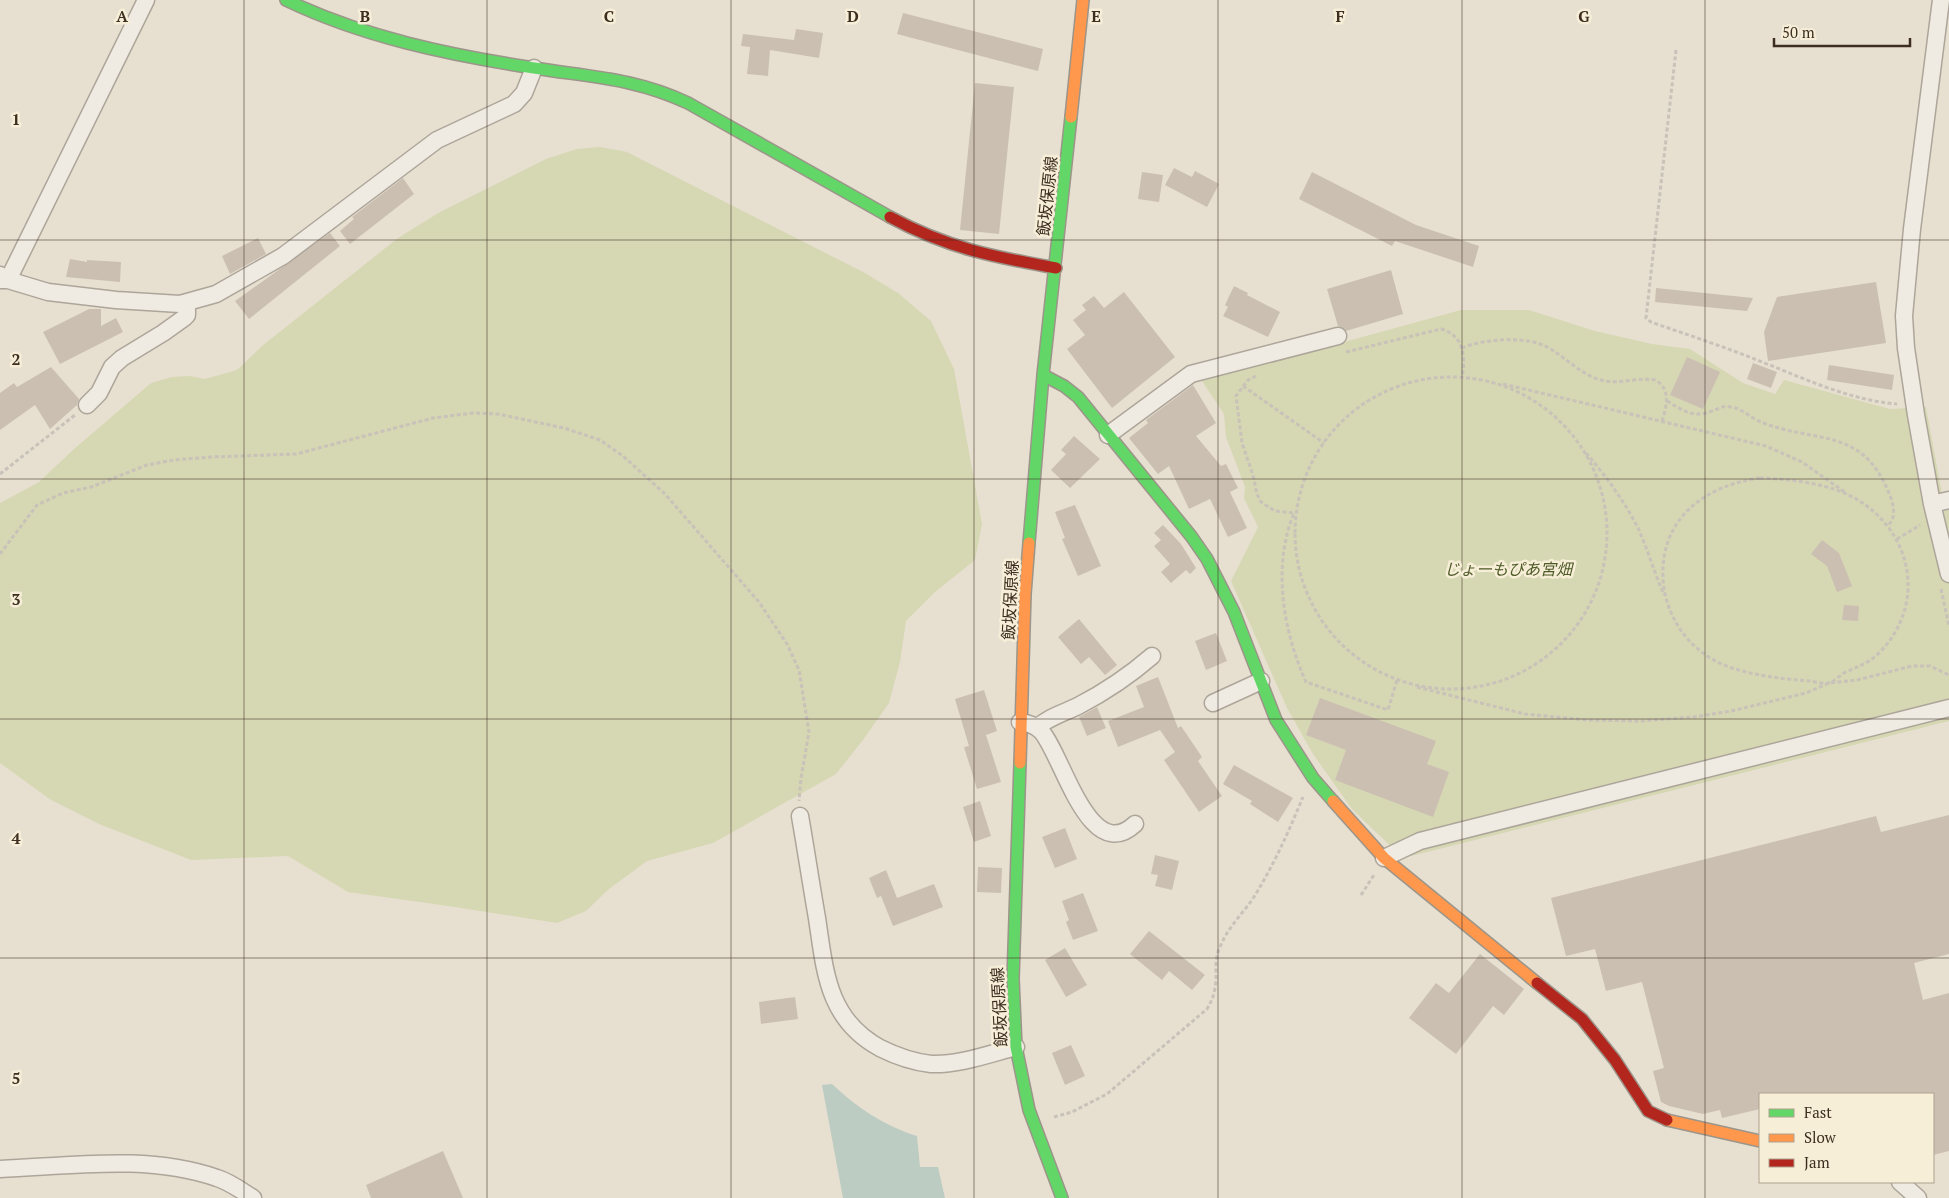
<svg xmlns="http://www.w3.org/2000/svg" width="1949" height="1198" font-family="'PT Serif','Noto Sans JP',serif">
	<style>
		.green { fill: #d6d7b3 }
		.water { fill: #bcccc2 }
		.building { fill: #cbbfb2 }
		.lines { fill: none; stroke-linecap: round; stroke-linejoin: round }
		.street-casing { stroke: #ada599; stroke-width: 19 }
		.fast-casing { stroke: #9c958a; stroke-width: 14 }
		.slow-casing { stroke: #9c958a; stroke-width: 14 }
		.jam-casing { stroke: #9c958a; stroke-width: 14 }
		.path { stroke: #c8c2b9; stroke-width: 3; stroke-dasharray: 4 2.5; stroke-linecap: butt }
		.street { stroke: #efebe3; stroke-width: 16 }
		.fast { stroke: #63d668; stroke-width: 11 }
		.slow { stroke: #ff974d; stroke-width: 11 }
		.jam { stroke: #b3261e; stroke-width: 11 }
		.grid { fill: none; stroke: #3d2e20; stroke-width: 1; stroke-opacity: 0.55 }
		.labels { text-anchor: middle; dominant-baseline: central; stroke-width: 5; stroke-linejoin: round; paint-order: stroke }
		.street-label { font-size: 16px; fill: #3d2e20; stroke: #f7eed8 }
		.park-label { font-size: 16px; font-style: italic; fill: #4d5a26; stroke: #f7eed8 }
		.grid-label { font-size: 16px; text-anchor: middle; font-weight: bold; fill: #3d2e20; stroke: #f7eed8; stroke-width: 5; stroke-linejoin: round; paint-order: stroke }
	</style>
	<rect width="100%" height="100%" fill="#e7e0d1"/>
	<path class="green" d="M600,147L627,152L865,273L898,293L931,321L954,369L982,524L975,560L935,592L906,621L900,662L889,703L863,740L836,774L713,843L647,861L609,889L586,911L557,923L455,907L348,892L288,856L191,860L99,824L51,800L0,763V503L39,482L74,449L151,383L172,377L190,376L205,379L237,370L262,346L398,238L440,212L546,159L577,149Z
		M1461,310H1529L1595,331L1652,344L1690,349L1743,383L1775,394L1784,380L1890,409L1926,407L1942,494H1949V721L1403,858L1352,809L1313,754L1287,708L1231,581L1258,527L1244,498L1245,487L1226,437L1224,414L1202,381Z"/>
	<path class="water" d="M832,1084C859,1109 883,1125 917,1136L920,1167H938L945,1198H843L822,1085Z"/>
	<path class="building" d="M903,13L1043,49L1038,71L897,34Z
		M796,29L823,33L819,58L770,50L768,76L747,74L750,47L741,46L743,34L794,40Z
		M975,83L1014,87L999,234L960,230Z
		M1174,168L1192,177L1195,171L1219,184L1207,207L1165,185Z
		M1142,172L1163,175L1159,202L1138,199Z
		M1312,172L1416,225L1479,246L1473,267L1395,241L1392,246L1299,199Z
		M403,178L414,194L350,244L340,231L354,219L352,217Z
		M330,233L340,246L249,319L235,301Z
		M258,238L266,254L230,274L222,256Z
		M70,259L87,262V260L121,262L120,282L66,277Z
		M1391,270L1403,314L1346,331L1341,327L1338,326L1327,289Z
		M1876,282L1886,343L1768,361L1764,332L1777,297Z
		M1234,286L1248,293L1247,295L1280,312L1268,337L1223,316L1228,307L1225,305Z
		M1656,288L1753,298L1747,311L1655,302Z
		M1124,292L1175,357L1112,408L1067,349L1085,335L1073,320L1086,310L1082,305L1094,296L1104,308Z
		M89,309H101V326L116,318L123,332L60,364L43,332Z
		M1687,357L1720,372L1703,409L1670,395Z
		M1753,363L1777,372L1771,388L1747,379Z
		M1829,365L1894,375L1892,390L1827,380Z
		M51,367L79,399L77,405L50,429L35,405L0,430V393L14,383L17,387Z
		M1193,385L1216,423L1196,436L1221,466L1226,464L1238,488L1230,492L1247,528L1228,537L1210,499L1189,509L1169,466L1158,474L1129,438L1148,423L1146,420Z
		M1074,436L1100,459L1070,488L1051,470L1066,454L1061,450Z
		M1075,505L1101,566L1078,576L1062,539L1065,538L1055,512Z
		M1163,525L1181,544L1196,568L1190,574L1186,570L1171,583L1161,572L1170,564L1154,546L1161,540L1154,533Z
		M1822,540L1839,553L1852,586L1837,592L1827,566L1811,554Z
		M1844,605L1859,606L1858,621L1842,620Z
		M1079,619L1117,665L1105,675L1089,657L1081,664L1058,637Z
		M1216,633L1227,661L1206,670L1195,641Z
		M1158,677L1178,728L1181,726L1202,757L1198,761L1222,796L1199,812L1164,760L1175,752L1160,730L1118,747L1108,721L1144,707L1136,686Z
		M984,690L997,731L986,735L1001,782L977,789L964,747L969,746L955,699Z
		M1320,698L1436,741L1427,764L1449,772L1433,817L1335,780L1346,750L1306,735Z
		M1097,707L1106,728L1087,736L1079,717Z
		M1234,765L1293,798L1278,822L1250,804L1252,801L1223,784Z
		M980,801L991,836L974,842L963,807Z
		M1949,815V954L1914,963L1923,1000L1949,993V1151L1933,1155V1094H1760V1109L1722,1118L1720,1110L1703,1114L1669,1106L1661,1102L1653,1071L1664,1068L1642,982L1606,991L1595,949L1566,956L1551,898L1876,816L1881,832Z
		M1065,828L1077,859L1055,868L1042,837Z
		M1155,855L1179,861L1172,890L1155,886L1158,875L1151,874Z
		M978,867L1002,868L1001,893L977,892Z
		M886,870L897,898L934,884L943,907L893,926L881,896L877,898L869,878Z
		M1083,893L1098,931L1073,940L1066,922L1069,920L1062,901Z
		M1149,931L1205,975L1192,990L1169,971L1162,980L1130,954Z
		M1065,948L1087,985L1066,997L1045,960Z
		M1480,954L1524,989L1504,1015L1493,1006L1456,1054L1409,1018L1436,983L1449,993Z
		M795,997L798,1019L761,1024L759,1002Z
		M1071,1045L1085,1076L1065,1085L1052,1053Z
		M443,1151L463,1198H371L366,1185Z"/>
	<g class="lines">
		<defs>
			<path id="street" d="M1941,0L1912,229L1904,316L1906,348L1916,415L1932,504L1949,574
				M0,275L8,280L48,292L116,300L180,304L216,294L283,256L437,140L514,104L524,93L534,68
				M0,280H8L146,0
				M87,405L99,393L112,367L122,358L163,333L184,318L187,315V302
				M1108,435L1191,374L1338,336
				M1932,504L1949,500
				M1213,703L1261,681
				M1020,722C1028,723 1035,725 1041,731C1062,753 1089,867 1135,824
				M1037,728C1048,717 1064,713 1078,706C1105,692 1129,676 1152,656
				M800,816C806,850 811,884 817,918C825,971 827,1019 880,1048C896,1056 913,1062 931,1064C959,1065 989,1054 1016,1047
				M1384,858L1420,841L1949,708
				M0,1169C72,1166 147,1154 217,1178C230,1182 242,1191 253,1198
				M1900,1182L1918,1198"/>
			<path id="fast" d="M286,0C363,37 449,55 534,68C590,77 635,78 688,103L890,217
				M1043,375L1064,386L1078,397L1191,536L1207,559L1234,612L1276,720L1313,778L1333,801
				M1029,543L1043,375L1071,117
				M1020,763L1013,979L1016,1047L1029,1110L1062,1198"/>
			<path id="slow" d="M1071,117L1083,0
				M1020,763L1025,594L1029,543
				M1333,801L1384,858L1537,983
				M1667,1120L1760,1141"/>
			<path id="jam" d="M890,217C947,248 994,257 1056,268
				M1537,983L1582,1019L1615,1060L1648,1111L1667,1120"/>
		</defs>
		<use href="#street" class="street-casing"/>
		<use href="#fast" class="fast-casing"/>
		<use href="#slow" class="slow-casing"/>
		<use href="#jam" class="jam-casing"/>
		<path class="path" d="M1676,50L1646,318L1651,322C1685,334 1719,345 1752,358C1799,376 1847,400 1897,404
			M1462,348C1482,339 1526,336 1545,346C1565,356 1579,374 1601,380C1618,385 1637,377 1655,380C1671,388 1667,406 1662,421
			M1346,352L1441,329C1464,335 1466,358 1462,377
			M1256,376L1248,380L1236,396L1242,443L1253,475L1257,494L1261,502L1270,508L1276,511L1294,513C1272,566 1283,631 1306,682L1388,710L1397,680
			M1295 533a156 156 0 1 1 312 0a156 156 0 1 1-312 0Z
			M1503,384L1766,446L1802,462L1846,493
			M1243,386L1324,443
			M1667,401C1682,410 1694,419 1712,411C1718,409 1724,405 1731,407C1741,408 1751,418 1761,422C1815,444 1861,426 1888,491C1893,501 1898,518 1887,526
			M1586,453C1606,476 1625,502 1639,530C1648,551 1655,574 1664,595
			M0,474L75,415
			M1760,478C1788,479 1816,482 1842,492C1910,520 1932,602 1877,655C1867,664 1856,667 1844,673C1839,676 1834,682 1828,683C1823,684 1815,682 1810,681C1783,679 1757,676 1732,668C1692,655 1665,619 1663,578C1660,518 1706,485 1760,478Z
			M1897,539L1920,525
			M0,554L37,505L63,493L91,487L147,465L174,460L211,457L296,454L433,418L473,413L498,414L564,428L600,440L623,456L665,494L759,602L787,644L799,670L809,732L801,778L799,801
			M1941,589L1949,626
			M1417,687L1525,714L1587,720L1640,721L1694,717L1731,711L1806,693L1829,683L1857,680L1912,666H1930L1949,675
			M1361,895L1374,875
			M1054,1117L1072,1112L1107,1094L1207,1009C1211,1002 1214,996 1215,988C1218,974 1213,961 1220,947C1227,929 1241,915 1252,900C1273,867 1288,833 1303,797"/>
		<use href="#street" class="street"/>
		<use href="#fast" class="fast"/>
		<use href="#slow" class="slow"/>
		<use href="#jam" class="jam"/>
	</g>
	<path class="grid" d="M244,0V1198M487,0V1198M731,0V1198M974,0V1198M1218,0V1198M1462,0V1198M1705,0V1198M0,240H1949M0,479H1949M0,719H1949M0,958H1949"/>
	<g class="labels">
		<g class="street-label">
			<text transform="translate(1047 196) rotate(-84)">飯坂保原線</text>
			<text transform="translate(1010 600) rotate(-87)">飯坂保原線</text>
			<text transform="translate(999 1007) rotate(-93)">飯坂保原線</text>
		</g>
		<g class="park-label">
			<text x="1508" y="569">じょーもぴあ宮畑</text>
		</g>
	</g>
	<g class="grid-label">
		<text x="122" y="22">A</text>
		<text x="365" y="22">B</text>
		<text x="609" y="22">C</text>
		<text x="853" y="22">D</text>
		<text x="1096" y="22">E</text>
		<text x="1340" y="22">F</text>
		<text x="1584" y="22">G</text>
		<text x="16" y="125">1</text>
		<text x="16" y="365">2</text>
		<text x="16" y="605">3</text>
		<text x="16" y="844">4</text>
		<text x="16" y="1084">5</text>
	</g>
	<rect x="1759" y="1093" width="175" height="90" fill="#f7eed8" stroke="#ada18e"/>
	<rect x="1769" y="1109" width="25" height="8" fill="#63d668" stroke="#ada18e"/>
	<text x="1804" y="1118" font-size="15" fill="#3d2e20">Fast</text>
	<rect x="1769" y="1134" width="25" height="8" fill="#ff974d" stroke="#ada18e"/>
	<text x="1804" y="1143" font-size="15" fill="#3d2e20">Slow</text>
	<rect x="1769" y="1159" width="25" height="8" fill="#b3261e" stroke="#ada18e"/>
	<text x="1804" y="1168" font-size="15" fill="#3d2e20">Jam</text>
	<path d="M1774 38v8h136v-8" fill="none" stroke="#3d2e20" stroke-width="2.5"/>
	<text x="1782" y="38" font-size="15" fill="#3d2e20" stroke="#f7eed8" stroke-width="4" paint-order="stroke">50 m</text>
</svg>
